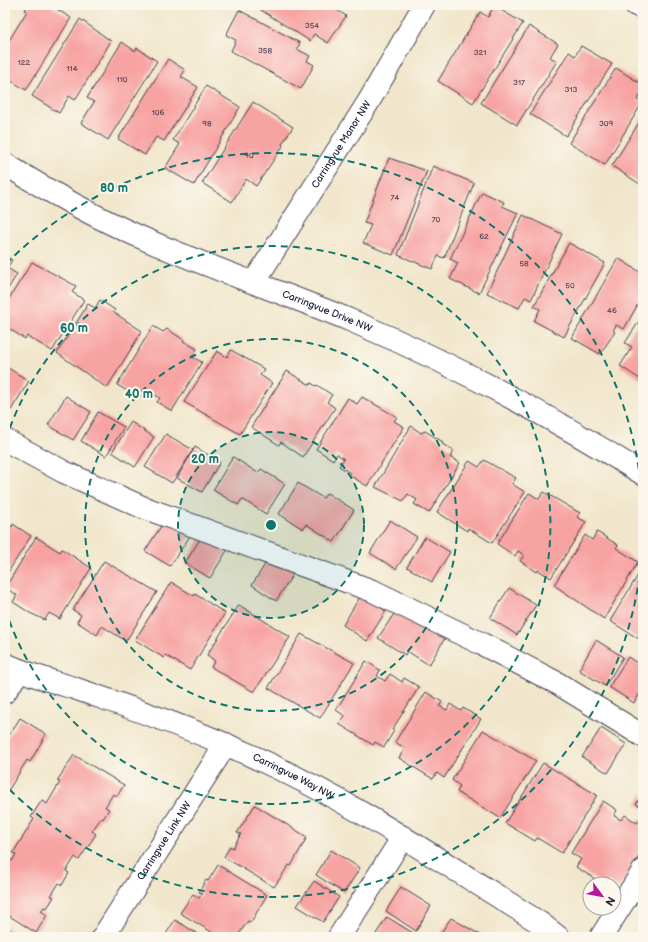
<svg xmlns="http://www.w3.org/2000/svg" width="648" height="942" font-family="'Balsamiq Sans',sans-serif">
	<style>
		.building { fill: #f7a3a2 }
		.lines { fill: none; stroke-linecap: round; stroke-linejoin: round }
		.minor-casing { stroke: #413f51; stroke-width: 24 }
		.minor { stroke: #fff; stroke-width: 22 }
		.ring { fill: none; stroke: #0f766e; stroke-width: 2; stroke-dasharray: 7 5 }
		.labels { text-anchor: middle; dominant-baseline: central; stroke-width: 4; stroke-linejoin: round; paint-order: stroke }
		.number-label { font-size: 8px; fill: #574255 }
		.street-label { font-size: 10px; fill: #22223b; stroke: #fbf7ec }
		.centre { fill: #0f766e; stroke: #fbf7ec; stroke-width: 2 }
		.ring-label { font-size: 12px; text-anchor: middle; font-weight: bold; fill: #0f766e; stroke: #fbf7ec; stroke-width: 4; stroke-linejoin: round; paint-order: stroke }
	</style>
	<rect width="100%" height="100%" fill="#fbf7ec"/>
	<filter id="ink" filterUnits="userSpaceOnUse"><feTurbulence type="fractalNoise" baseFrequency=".025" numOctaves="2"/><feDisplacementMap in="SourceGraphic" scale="8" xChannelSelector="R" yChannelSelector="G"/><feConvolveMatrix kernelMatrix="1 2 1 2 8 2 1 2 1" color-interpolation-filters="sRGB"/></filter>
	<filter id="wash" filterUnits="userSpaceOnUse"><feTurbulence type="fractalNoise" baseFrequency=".012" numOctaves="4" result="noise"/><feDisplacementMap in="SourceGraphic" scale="16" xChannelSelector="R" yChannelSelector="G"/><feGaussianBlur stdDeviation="0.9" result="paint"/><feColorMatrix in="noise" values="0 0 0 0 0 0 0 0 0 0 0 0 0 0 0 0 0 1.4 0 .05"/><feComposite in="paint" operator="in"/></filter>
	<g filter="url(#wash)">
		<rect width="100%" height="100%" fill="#f1e6cb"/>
		<g id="blocks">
			<path class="building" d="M28,5H50L71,18L26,90L5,77V47L27,11L25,10Z
				M253,5H329L346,16L328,43L314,34L310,41Z
				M494,6L523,23L473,103L438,81L480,12L488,17Z
				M239,10L300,43L297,49L310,56L307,61L314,65L301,89L231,51L236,40L226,35Z
				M80,19L111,41L75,100L69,96L59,113L32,96Z
				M529,26L558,44L550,57L557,61L517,125L481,103Z
				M122,42L135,51L137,48L157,61L108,140L81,123L94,102L87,98Z
				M581,46L612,64L566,136L530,114L569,52L575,56Z
				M168,59L185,70L181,77L198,87L164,141L156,137L145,155L118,139Z
				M616,68L643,85V91L637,100L642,103L605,165L569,143Z
				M206,86L240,107L194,185L165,168L180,144L173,140Z
				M253,102L293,127L282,144L283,146L256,186L246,179L232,202L202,183Z
				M643,116V186L612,166Z
				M389,158L427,171L393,255L363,243L371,225L364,223Z
				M433,166L474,183L444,258L438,256L432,269L398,255Z
				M482,192L504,202L502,206L518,213L479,293L450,279L458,263L450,259Z
				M523,215L562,234L531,300L525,297L519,308L487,293Z
				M569,243L605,263L564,337L534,321L540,309L534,306Z
				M5,256L12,260L7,268L17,274L5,294Z
				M618,258L643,274V295L624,329L616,325L613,331L615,332L600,354L572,338Z
				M32,262L76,286L72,292L84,300L52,351L27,336L25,339L5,326V305Z
				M100,300L115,310L113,312L142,331L107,388L57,353L88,304L95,308Z
				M643,315V381L620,366L632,347L625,343Z
				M153,326L163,332L167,329L184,340L183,341L197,349L192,357L202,362L172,411L157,402L160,398L150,392L146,399L135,392L133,394L117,385Z
				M231,350L264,369L260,375L272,383L240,434L184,402L217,351L227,357Z
				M5,366L29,381L11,410L5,407Z
				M287,371L310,385L311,383L316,386L317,385L332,395L327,402L335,408L303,457L281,442L279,445L251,427Z
				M66,396L91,412L73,440L48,425Z
				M362,397L397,417L394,421L404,427L367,486L349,475L350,473L339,466L344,459L337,454L333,460L316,449L348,398L357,404Z
				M98,412L124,427L106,456L81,441Z
				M131,422L154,437L135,467L112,452Z
				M411,426L421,433L425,431L443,442L442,444L454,451L450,457L460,463L429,513L414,504L417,500L408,494L403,501L375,487Z
				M166,434L193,450L172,483L145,467Z
				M195,447L220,462L202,492L177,478Z
				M233,457L258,473L261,469L285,484L266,514L242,499L238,505L213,490Z
				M484,460L516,478L512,484L525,492L492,543L468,528L467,531L437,512L469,461L479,467Z
				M298,483L323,498L327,493L354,510L334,542L306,524L303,529L279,514Z
				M544,492L580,513L577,517L586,522L551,578L538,570L537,572L520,561L524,555L518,551L515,556L497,544L529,493L539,499Z
				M165,520L190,536L170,566L145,551Z
				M390,520L417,537L396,569L370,553Z
				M5,523L12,527L13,524L31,536L5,577Z
				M597,532L618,545L616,548L638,562L604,619L554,585L585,535L592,540Z
				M204,533L228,549L210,578L185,563Z
				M36,537L60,552L62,549L91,568L60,619L49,613L45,620L30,613L13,602L17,595L5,588Z
				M425,537L450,552L432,582L407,567Z
				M271,555L295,571L276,601L252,585Z
				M104,561L157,592L126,641L102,626L97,635L77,622L81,615L73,610Z
				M643,567V639L640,637L639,639L610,621Z
				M171,582L194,596L195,594L225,613L190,670L165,655L164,658L135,640Z
				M509,588L536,605L517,635L490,618Z
				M361,595L386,611L367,641L343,625Z
				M239,605L290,637L254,692L211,667L215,661L207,655Z
				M396,611L422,627L424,624L445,638L429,665L407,651L405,655L378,638Z
				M301,634L354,663L320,718L268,688Z
				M596,640L623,657L605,686L579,670Z
				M628,657L643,667V688L634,703L609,687Z
				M366,661L380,670L377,676L385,681L390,674L402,682L404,678L419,687L392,730L394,731L384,747L375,742L373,745L339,724L345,716L336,710Z
				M426,692L442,702L439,706L447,710L450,704L461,711L463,708L481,719L444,778L437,773L433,779L399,758L405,748L395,742Z
				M20,718L46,734L30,762L27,760L5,796V742Z
				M601,728L626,744L608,773L582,757Z
				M483,730L536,761L500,818L457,792L460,786L452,780Z
				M74,755L124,785L117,796L113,794L105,807L109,809L103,819L101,818L92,831L96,834L79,860L75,857L66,871L69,873L62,885L59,883L51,896L54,897L47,908L44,907L41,911L47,915L36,933L5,913V866L9,859L12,861L16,854L13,853L34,819L31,817L42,800L47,804L60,782L57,781Z
				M543,763L597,795L562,853L537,838L535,841L505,823Z
				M643,792V808L636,804Z
				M603,801L617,810L614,816L621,820L625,815L637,823L640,819L643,821V850L619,888L609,881L607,884H603L576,867L581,859L571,853Z
				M255,805L307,837L291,866L289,865L274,887L224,857L230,846L233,848L241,834L237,833Z
				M331,850L360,868L344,893L316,875Z
				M218,865L267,895L251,922L248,921L237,937H220L180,913L193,894L199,898L203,893L199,892L206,880L208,881Z
				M314,881L339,897L323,922L297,906Z
				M401,887L431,906L416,931L386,911Z
				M387,917L413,933L411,937H374Z
				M451,918L484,937H438Z
				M175,920L203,937H164Z
				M5,927L21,937H5Z"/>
		</g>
	</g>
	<g filter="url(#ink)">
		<use href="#blocks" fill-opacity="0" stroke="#413f51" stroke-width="1"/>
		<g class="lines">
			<defs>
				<g id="minor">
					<path d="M636,5L643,8"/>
					<path id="s1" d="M5,164C48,191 93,216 140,237C209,268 282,292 352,321C454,364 550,416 643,474"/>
					<path id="s2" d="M254,282L369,101L424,5"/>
					<path d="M5,440L64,472L142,507L373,591L482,644L557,683L643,736"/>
					<path id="s3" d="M5,664C27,674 51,681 74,688C125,706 177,723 227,745C338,792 438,859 540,923L558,937"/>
					<path d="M5,692L19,671"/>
					<path id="s4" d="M103,937L226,744"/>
					<path d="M339,937L403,837"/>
					<path d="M601,937L643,871"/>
				</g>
			</defs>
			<use href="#minor" class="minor-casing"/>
			<use href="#minor" class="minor"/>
		</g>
	</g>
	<circle cx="271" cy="525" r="93" fill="#0f766e" fill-opacity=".12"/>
	<g class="ring">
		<circle cx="271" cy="525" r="93"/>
		<circle cx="271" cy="525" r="186"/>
		<path d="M6 439A279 279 0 1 1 6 611"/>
		<path d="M643 528A372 372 0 0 1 6 786M6 264A372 372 0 0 1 643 522"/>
	</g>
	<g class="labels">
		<g class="number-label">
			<text x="312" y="25">354</text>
			<text x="265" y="50">358</text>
			<text x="480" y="52">321</text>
			<text x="24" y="62">122</text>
			<text x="72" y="68">114</text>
			<text x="122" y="79">110</text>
			<text x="519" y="82">317</text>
			<text x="571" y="89">313</text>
			<text x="158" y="112">106</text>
			<text x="207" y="123">98</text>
			<text x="606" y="123">309</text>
			<text x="249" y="155">90</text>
			<text x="395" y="197">74</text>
			<text x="436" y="219">70</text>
			<text x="484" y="236">62</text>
			<text x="524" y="263">58</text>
			<text x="570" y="285">50</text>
			<text x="612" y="310">46</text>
		</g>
		<g class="street-label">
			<text stroke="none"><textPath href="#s2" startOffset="163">Carringvue Manor NW</textPath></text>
			<text stroke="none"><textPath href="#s1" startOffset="355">Carringvue Drive NW</textPath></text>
			<text stroke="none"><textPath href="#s3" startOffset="310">Carringvue Way NW</textPath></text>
			<text stroke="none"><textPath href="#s4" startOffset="114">Carringvue Link NW</textPath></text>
		</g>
	</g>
	<circle cx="271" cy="525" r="6" class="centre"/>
	<g class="ring-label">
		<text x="114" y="192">80 m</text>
		<text x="74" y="332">60 m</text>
		<text x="139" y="398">40 m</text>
		<text x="205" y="463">20 m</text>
	</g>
	<rect width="648" height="942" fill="none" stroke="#fbf7ec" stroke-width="20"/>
	<g transform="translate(602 896) rotate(122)"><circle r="19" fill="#fbf7ec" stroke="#a4a2a5"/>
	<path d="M0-3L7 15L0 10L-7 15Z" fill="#b5179e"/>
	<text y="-6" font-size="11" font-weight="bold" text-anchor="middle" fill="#22223b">N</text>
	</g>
</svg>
